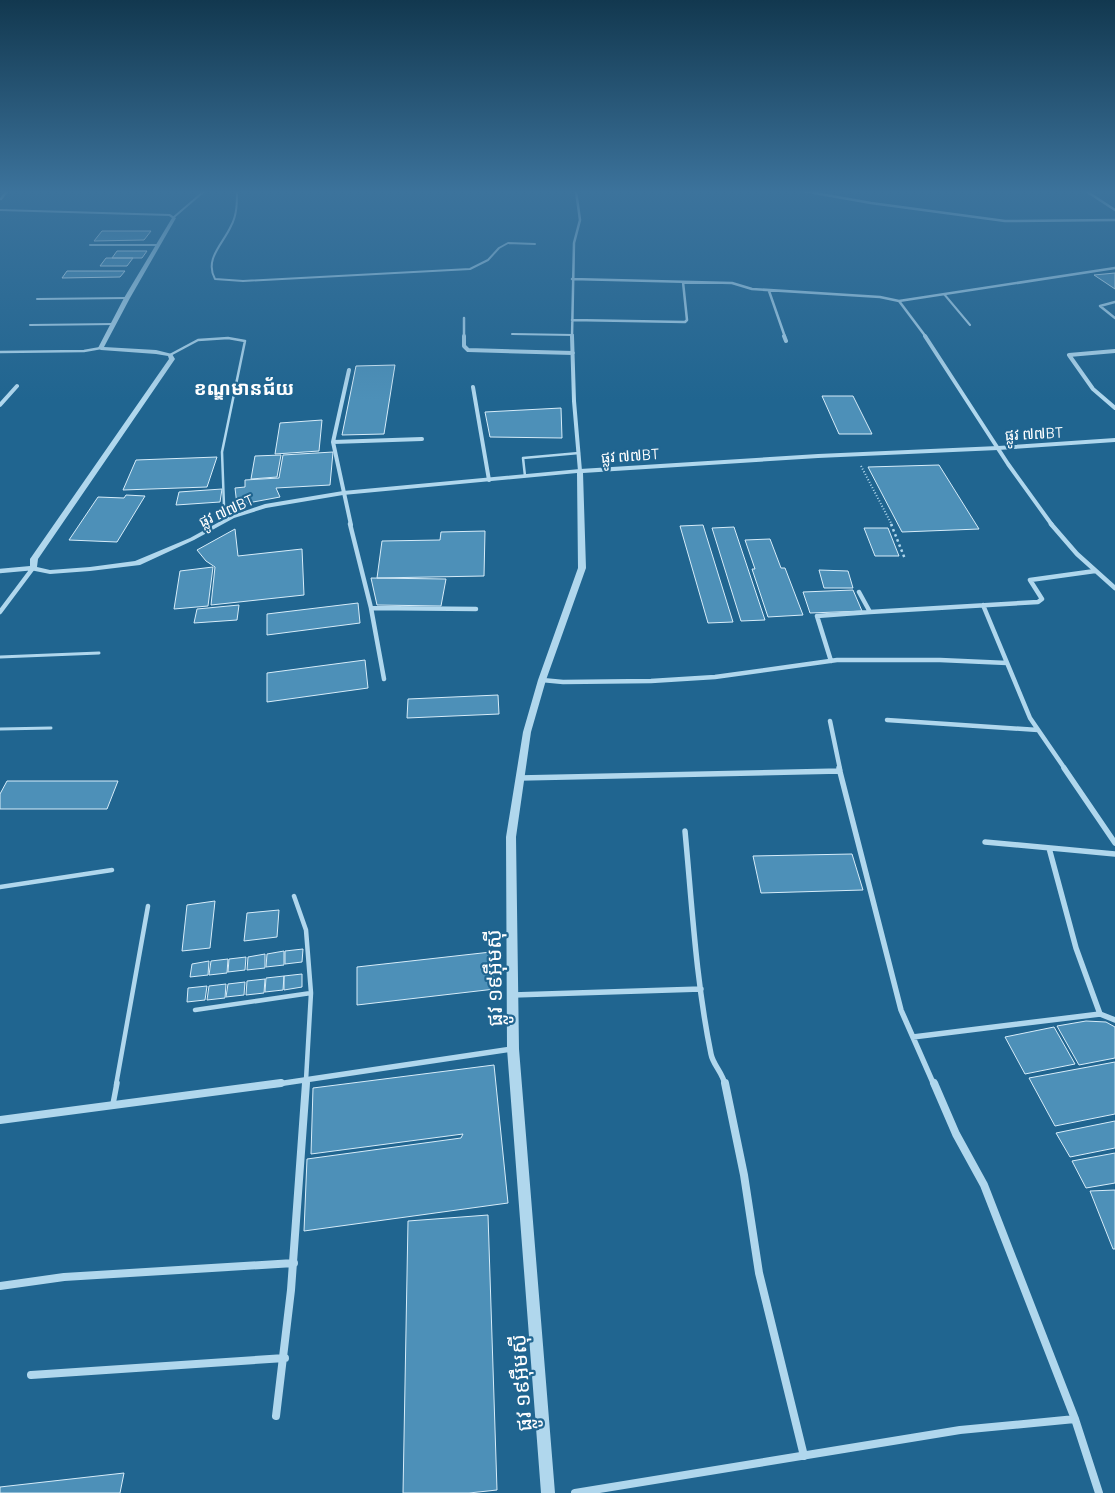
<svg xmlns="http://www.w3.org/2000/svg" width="1115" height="1493" font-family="Barlow,'Noto Sans Khmer',sans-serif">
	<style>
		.building { fill: #4d90b8; stroke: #d6ecf9 }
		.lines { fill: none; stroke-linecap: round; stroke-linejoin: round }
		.path-far1 { stroke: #b0d7ed; stroke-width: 2; stroke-dasharray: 1 2; stroke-linecap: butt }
		.path { stroke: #b0d7ed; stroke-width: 2.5; stroke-dasharray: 2.5 3; stroke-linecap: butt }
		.service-far4 { stroke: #b0d7ed; stroke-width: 2 }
		.service-far3 { stroke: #b0d7ed; stroke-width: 2.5 }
		.service-far2 { stroke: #b0d7ed; stroke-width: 3 }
		.service-far1 { stroke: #b0d7ed; stroke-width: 4.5 }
		.service { stroke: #b0d7ed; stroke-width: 5.5 }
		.minor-far4 { stroke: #b0d7ed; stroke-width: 2.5 }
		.minor-far3 { stroke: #b0d7ed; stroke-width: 4 }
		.minor-far2 { stroke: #b0d7ed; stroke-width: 4.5 }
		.minor-far1 { stroke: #b0d7ed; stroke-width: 5.5 }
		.minor { stroke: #b0d7ed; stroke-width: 8 }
		.tertiary { fill: #b0d7ed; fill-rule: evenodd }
		.labels { text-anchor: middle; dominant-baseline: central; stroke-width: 4.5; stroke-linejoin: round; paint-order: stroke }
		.far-street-label { font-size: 15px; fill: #fff; stroke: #206590 }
		.far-district-label { font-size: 19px; font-weight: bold; fill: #fff; stroke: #206590 }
		.near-street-label { font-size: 21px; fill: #fff; stroke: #206590 }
	</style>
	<rect width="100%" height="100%" fill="#206590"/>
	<path class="building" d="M102,231H151L144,240L94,241Z
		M117,251H147L142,258H112Z
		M106,258H133L127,266H100Z
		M67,271H125L120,277L62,278Z
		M1115,273V289L1094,275Z
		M395,365L384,434L342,435L356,366Z
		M822,396H853L872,434H839Z
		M561,408L562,438L490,437L485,412Z
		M322,420L319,451L275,454L280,423Z
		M333,452L330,485L276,488L280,497L237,505L235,488L245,487V480L279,478L283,455Z
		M281,455L277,477L251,479L255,456Z
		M217,457L207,487L123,490L136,460Z
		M939,465L979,529L902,532L868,467Z
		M222,489L220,502L176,505L179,492Z
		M126,495L145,496L117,542L69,540L98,497L124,498Z
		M703,525L733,622L708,623L680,526Z
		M734,527L765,620L741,621L712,528Z
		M864,528H888L899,556H875Z
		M235,529L238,556L302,549L304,595L211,605L215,567L206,561L197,550Z
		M485,531L484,576L377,578L382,541L440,540L441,532Z
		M770,539L781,568H785L803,615L768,617L752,569H755L745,540Z
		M213,567L208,606L174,609L180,571Z
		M819,570L848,571L853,588H824Z
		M371,578L446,579L441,606L377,605Z
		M853,590L862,611L810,613L803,592Z
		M358,603L360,623L267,635V614Z
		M239,605L237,620L194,623L197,609Z
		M365,660L368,688L267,702V673Z
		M498,695L499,714L407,718L408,699Z
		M7,781H118L107,809H0V794Z
		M852,854L863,890L761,893L753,856Z
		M215,901L210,948L182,951L187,905Z
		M279,910L277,937L244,941L247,913Z
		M303,949L302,962L285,964V951Z
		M284,951V965L266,967L267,954Z
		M491,952L495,989L357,1005V967Z
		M265,954V968L247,970L248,957Z
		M246,957L245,970L228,972L229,959Z
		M228,959L227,973L209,975L211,961Z
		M209,961L208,975L190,977L192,964Z
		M302,974V987L284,990V976Z
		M284,976L283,990L265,992L266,978Z
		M265,979L264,993L246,995L247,981Z
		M245,982L244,995L226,997L228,984Z
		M226,984L225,998L207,1000L209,986Z
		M207,986L205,1000L187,1002L188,988Z
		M1086,1021L1106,1022L1115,1027V1058L1079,1065L1057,1026Z
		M1054,1027L1075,1064L1025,1074L1005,1037Z
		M1115,1062V1114L1055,1126L1029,1078Z
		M494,1065L508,1203L304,1231L307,1159L461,1138L463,1134L311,1154L313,1088Z
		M1115,1121V1148L1070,1157L1056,1133Z
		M1115,1153V1183L1086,1188L1072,1161Z
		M1115,1190V1249H1113L1090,1191Z
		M488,1215L497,1490L469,1493H403L408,1221Z
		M124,1473L120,1493H0V1487Z"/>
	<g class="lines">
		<path class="path-far1" d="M861,466L892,525"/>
		<path class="path" d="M891,524L905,559"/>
		<path class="service-far4" d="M237,191C237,203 237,215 231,226C223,244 204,259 215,279L243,281L470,269L488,260L499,248L508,243L535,244
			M174,217L202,193
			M90,245H158
			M944,294L970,325
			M37,299L127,298
			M30,325L114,324
			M512,334L573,335"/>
		<path class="service-far3" d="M0,352L84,351L101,348
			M170,355L198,340L228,338L245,341L222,452L224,506L232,517
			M525,476L523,458L579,453"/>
		<path class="service-far2" d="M0,657L99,653
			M0,729L51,728"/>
		<path class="service-far1" d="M0,887L112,870
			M294,896L306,930L311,993L306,1080
			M195,1010L311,993
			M116,1085L148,906"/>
		<path class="service" d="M113,1104L117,1083"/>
		<path class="minor-far4" d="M803,191L871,203L1005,221L1115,220
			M1086,191L1115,210
			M202,193L204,191
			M1,199L7,191
			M572,279L732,283L752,289L880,297L899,301L1115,268
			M769,291L785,337
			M899,301L926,337
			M1115,302L1100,306L1115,318
			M464,318V337
			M572,320L685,322L687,320L683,282
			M572,337L574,243L580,220L576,191"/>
		<path class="minor-far3" d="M464,336V346L468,350L573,353
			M572,336L574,401L580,471
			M784,336L786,341
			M925,336L1008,464L1052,525
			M1069,355L1093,389L1115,408
			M1069,355L1115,351
			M349,370L333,442L351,525
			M473,387L489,480
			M0,405L17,386
			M333,442L422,439"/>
		<path class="minor-far2" d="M350,524L371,608L384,679
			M1051,524L1077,554L1115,588
			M0,571L33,568
			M983,605L1030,718L1065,769
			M371,608L476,609
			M0,612L33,568
			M870,612L1038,602L1042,599L1030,580L1095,571
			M831,661L817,616L870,612L859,592
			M542,680L563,682L651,681L715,677L837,660H940L1007,663
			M887,720L1038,730
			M830,721L840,769"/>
		<path class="minor-far1" d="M839,768L901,1010L934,1085
			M1064,768L1115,843
			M520,778L840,771
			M685,831C692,905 696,981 711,1054C713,1065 723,1073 725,1085
			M985,842L1115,854
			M1049,848L1076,948L1100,1014L1115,1020
			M513,995L701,989
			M913,1037L1100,1014
			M271,1085L512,1049
			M306,1085V1080"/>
		<path class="minor" d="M725,1083L744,1175L759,1273L804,1456
			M934,1083L956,1134L984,1185L1075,1419L1099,1493
			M0,1120L281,1083
			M0,1286L64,1277L294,1263
			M31,1375L285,1358
			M276,1416L291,1290L306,1083
			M575,1493L960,1430L1075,1419"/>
		<path class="tertiary" d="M0,209L170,214L176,218L130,298L104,347L156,350L172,354L175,359L38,559L37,567L50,570L90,567L135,561L190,538L230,516L265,504L343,491L580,469L818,454L998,446L1115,438V442L998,450L818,458L583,473L586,568L546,680L531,732L516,837L519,1049L555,1493H541L507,1049L506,837L523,732L538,680L578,568L577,473L343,495L266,508L234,518L194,540L140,565L90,571L50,574L30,570V559L169,359L168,356L156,354L101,350L98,348L124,298L172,218L169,216L0,211Z"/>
	</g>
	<linearGradient id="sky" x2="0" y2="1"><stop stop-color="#12384f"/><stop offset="0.48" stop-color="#3c739c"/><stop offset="1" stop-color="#3c739c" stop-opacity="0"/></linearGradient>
	<rect width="1115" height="400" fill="url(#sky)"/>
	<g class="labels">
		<g class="far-street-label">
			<text transform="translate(1034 433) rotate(-3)">ផ្លូវ ៧៧BT</text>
			<text transform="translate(630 455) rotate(-4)">ផ្លូវ ៧៧BT</text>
			<text transform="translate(226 510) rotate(-24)">ផ្លូវ ៧៧BT</text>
		</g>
		<g class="far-district-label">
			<text x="244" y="387">ខណ្ឌមានជ័យ</text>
		</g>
		<g class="near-street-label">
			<text transform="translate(493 978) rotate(-91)">ផ្លូវ ១៩អ៊ឹមស៊ី</text>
			<text transform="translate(520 1383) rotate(-94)">ផ្លូវ ១៩អ៊ឹមស៊ី</text>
		</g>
	</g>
</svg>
